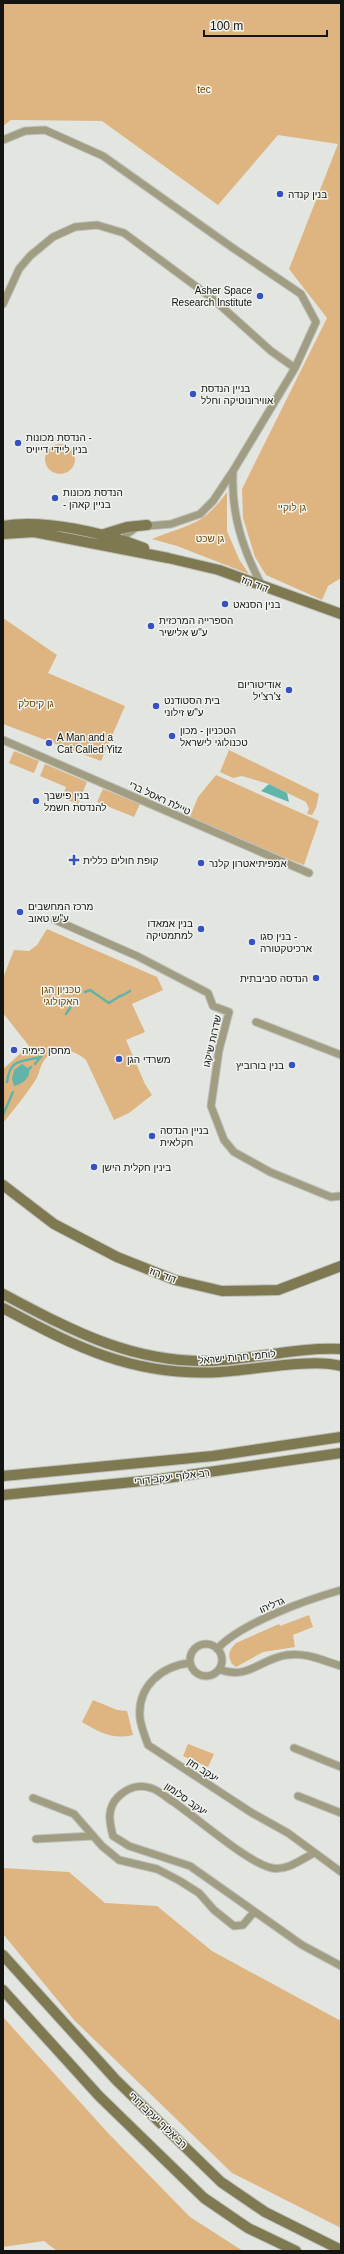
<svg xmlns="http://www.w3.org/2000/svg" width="344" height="2254" font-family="Helvetica,'Noto Sans Hebrew',sans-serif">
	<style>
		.green { fill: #deb480 }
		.water { fill: #60b4a9 }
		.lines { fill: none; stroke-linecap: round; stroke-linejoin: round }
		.stream { stroke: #60b4a9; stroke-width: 2.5 }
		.street-casing { stroke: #bec0bb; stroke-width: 9 }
		.secondary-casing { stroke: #bec0bb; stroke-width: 12 }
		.street { stroke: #a09d82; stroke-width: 7 }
		.secondary { stroke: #7f7952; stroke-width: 10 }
		.poi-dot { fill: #3751c3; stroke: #f0f3ee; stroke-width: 1.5 }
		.labels { text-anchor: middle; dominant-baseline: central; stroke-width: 3; stroke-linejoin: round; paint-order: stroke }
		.park-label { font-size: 10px; fill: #6b4400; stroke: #f0f3ee }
		.poi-label { font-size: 10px; fill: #141513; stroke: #f0f3ee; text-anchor: start }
		.street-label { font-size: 10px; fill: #141513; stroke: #f0f3ee }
	</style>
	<rect width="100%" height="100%" fill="#e3e6e0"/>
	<path class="green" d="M3,3H341V578L328,586L322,600L266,575L255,557L243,518L242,489L327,318L289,269L338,144L278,135L218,205L102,121L11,120L3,126Z
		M45 459a15 15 0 1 1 30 0a15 15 0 1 1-30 0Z
		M227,492V531L239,559L249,574L177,546L152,539C188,524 202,527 227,492Z
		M3,618L57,655L48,673L125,706L101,761L3,724Z
		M229,750L319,794L316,808L312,815L307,814L309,809L306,802L269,784L242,776L233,778L220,772Z
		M14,751L39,761L34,773L9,763Z
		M45,764L87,782L78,804L62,798L66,787L40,776Z
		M216,775L319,821L304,865L240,840L190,817L198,797Z
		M103,789L140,804L134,817L97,802Z
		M47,929L157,977L163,990L132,1004L145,1032L126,1040L145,1084L152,1095L129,1113L114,1120L86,1060C72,1048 52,1045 42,1064C39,1070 39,1075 35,1081C25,1096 14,1109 3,1123V1069L29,1046L3,1013V978L14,950L29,951L37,945Z
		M309,1615L313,1627L293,1635L295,1647L263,1652L236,1667L232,1664C227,1655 229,1650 236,1643L279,1624L280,1626Z
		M93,1700L117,1710L127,1711L133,1735C112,1740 99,1732 82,1722Z
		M188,1744L214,1754L208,1767L183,1756Z
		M3,1868L69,1872L105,1903L157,1906L212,1951L341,2021V2228L232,2173L74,2020L3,1934Z
		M3,2017L108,2133L190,2217L243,2251H57L44,2241L3,2247Z"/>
	<path class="water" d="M269,784L287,793L289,802L261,791Z
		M22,1064L29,1069C31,1078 22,1084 14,1086L12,1079L14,1070Z"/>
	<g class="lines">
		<path class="stream" d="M85,992L90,990L109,1003L117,998
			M125,994L130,991
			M118,997L123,995
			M66,1014L76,999
			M35,1064L42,1055
			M29,1069L31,1067
			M7,1082C10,1058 22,1062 41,1057
			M3,1115L13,1092"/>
		<defs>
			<path id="street" d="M3,140L25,131L45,130L103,156L230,246L301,294L316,322L295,368
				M3,304L19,269L30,256L53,237L75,227L97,225L124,233L213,299L271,351L295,368L233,471L213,501L200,514L171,524L137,527L127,534L123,545
				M233,473C231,514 243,550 262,586
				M3,740C105,784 207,829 309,873
				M55,920L137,956L208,993L213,1006L229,1012L219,1050L211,1106L224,1140L234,1152L270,1172L331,1197L341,1196
				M256,1022L341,1055
				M190 1660a16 16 0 1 1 32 0a16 16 0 1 1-32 0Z
				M217,1649C241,1623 306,1600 341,1590
				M190,1663C162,1666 137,1686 140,1718C141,1727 145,1736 148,1745L252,1813L288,1833L341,1872
				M219,1669C248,1681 259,1659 287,1655C306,1652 324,1661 341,1666
				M294,1748L341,1767
				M298,1796L341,1813
				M33,1798L74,1814L102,1846L119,1860L157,1869L180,1881L199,1893L214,1910L234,1926L243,1925L254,1912
				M36,1839L93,1836
				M314,1853C302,1859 287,1871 272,1868C249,1864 195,1816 172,1801C166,1797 158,1790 151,1788C139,1784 127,1788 118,1797C107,1808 109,1821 113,1836L129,1846L190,1866L302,1945L341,1966"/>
			<path id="secondary" d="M3,526C45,519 105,533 144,548
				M3,534L34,532L168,558L219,570L341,614
				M101,535L127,527L147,525
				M3,1185L54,1224L117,1257L175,1280L222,1291L278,1290L341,1266
				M3,1294C71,1330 131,1363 211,1361C254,1359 298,1347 341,1349
				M3,1308C76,1347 134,1377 220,1372C252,1370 313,1358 341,1366
				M3,1476L213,1456L341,1437
				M3,1495L153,1480L341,1453
				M3,1955L116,2080L221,2182L265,2212L341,2250
				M3,1990L99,2096L204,2198L248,2228L296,2251"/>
		</defs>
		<use href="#street" class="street-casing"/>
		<use href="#secondary" class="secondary-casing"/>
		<use href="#street" class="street"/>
		<use href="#secondary" class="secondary"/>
	</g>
	<g class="poi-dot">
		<circle cx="280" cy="194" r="4"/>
		<circle cx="260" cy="296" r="4"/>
		<circle cx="193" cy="394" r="4"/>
		<circle cx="18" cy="443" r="4"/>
		<circle cx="55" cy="498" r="4"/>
		<circle cx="225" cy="604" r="4"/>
		<circle cx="151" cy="626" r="4"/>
		<circle cx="289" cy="690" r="4"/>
		<circle cx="156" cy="706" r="4"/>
		<circle cx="172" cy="736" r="4"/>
		<circle cx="49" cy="743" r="4"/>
		<circle cx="36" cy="801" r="4"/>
		<path d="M72 854h4v4h4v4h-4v4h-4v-4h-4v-4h4z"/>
		<circle cx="201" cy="863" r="4"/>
		<circle cx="20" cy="912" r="4"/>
		<circle cx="201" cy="929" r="4"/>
		<circle cx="252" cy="942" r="4"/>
		<circle cx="316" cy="978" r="4"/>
		<circle cx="14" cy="1050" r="4"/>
		<circle cx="119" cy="1059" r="4"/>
		<circle cx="292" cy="1065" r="4"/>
		<circle cx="152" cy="1136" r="4"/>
		<circle cx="94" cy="1167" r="4"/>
	</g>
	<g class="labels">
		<g class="park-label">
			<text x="204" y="89">tec</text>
			<text x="292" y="507">גן לוקיי</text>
			<text x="210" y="538">גן שכט</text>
			<text x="36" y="703">גן קיסלק</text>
			<text x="61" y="989">טכניון הגן<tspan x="61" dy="12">האקולוגי</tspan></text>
		</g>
		<g class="poi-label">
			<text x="288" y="194">בנין קנדה</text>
			<text x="252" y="290" text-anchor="end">Asher Space<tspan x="252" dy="12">Research Institute</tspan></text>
			<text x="201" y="388">בניין הנדסת<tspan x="201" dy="12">אווירונוטיקה וחלל</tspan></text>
			<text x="26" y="437">הנדסת מכונות -<tspan x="26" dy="12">בנין ליידי דייויס</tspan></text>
			<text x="63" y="492">הנדסת מכונות<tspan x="63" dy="12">- בניין קאהן</tspan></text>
			<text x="233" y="604">בנין הסנאט</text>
			<text x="159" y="620">הספרייה המרכזית<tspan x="159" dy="12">ע"ש אלישיר</tspan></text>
			<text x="281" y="684" text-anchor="end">אודיטוריום<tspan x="281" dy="12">צ'רצ'יל</tspan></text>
			<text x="164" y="700">בית הסטודנט<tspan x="164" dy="12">ע"ש זילוני</tspan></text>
			<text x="180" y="730">הטכניון - מכון<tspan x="180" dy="12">טכנולוגי לישראל</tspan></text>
			<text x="57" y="737">A Man and a<tspan x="57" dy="12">Cat Called Yitz</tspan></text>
			<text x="44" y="795">בנין פישבך<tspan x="44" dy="12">להנדסת חשמל</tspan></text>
			<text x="83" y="860">קופת חולים כללית</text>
			<text x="209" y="863">אמפיתיאטרון קלנר</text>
			<text x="28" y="906">מרכז המחשבים<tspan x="28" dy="12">ע"ש טאוב</tspan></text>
			<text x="193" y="923" text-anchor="end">בנין אמאדו<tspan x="193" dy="12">למתמטיקה</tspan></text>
			<text x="260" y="936">בנין סגו -<tspan x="260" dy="12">ארכיטקטורה</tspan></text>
			<text x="308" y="978" text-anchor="end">הנדסה סביבתית</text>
			<text x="22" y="1050">מחסן כימיה</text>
			<text x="127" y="1059">משרדי הגן</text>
			<text x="284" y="1065" text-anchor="end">בנין בורוביץ</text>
			<text x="160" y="1130">בניין הנדסה<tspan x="160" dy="12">חקלאית</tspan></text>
			<text x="102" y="1167">בינין חקלית הישן</text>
		</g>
		<g class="street-label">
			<text transform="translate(255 584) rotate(21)">דוד רוז</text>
			<text transform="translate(160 798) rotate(25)">טיילת ראסל ברי</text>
			<text transform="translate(212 1041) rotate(-77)">שדרות שיקגו</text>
			<text transform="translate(163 1275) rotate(20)">דוד רוז</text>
			<text transform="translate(237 1357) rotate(-5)">לוחמי חרות ישראל</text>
			<text transform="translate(172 1477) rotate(-7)">רב אלוף יעקב דורי</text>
			<text transform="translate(272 1605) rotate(-23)">גדליהו</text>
			<text transform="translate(203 1770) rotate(33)">יעקב חזן</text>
			<text transform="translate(186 1799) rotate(35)">יעקב סלומון</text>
			<text transform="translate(158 2120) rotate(44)">רב אלוף יעקב דורי</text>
		</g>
	</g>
	<rect width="344" height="2254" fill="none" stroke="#141513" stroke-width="8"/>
	<path d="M204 30v6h123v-6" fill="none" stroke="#141513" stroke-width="2"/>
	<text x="210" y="30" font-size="12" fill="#141513" stroke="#f0f3ee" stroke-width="3" paint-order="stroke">100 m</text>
</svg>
